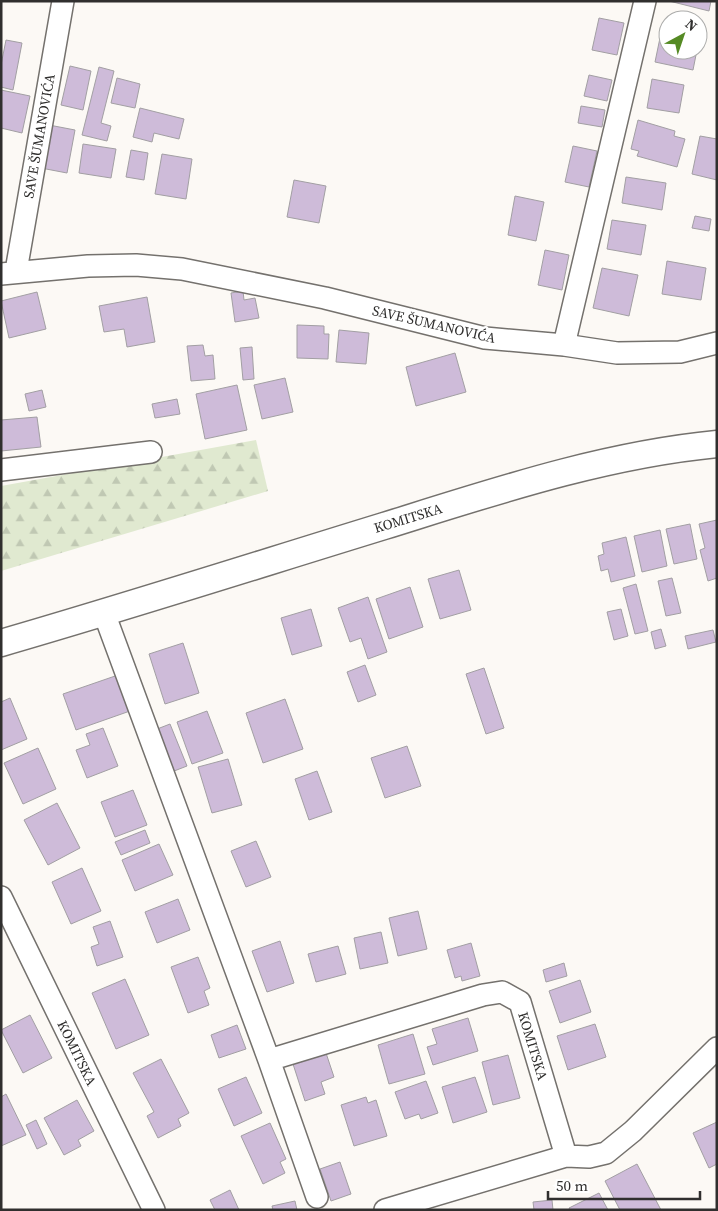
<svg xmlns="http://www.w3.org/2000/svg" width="718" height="1211" font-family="'Source Serif 4',serif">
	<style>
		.forest { fill: url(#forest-firs) }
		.building { fill: #cebbd9; stroke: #a29fa3 }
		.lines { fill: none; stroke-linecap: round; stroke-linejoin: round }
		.minor-casing { stroke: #74716d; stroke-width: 24 }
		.major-casing { stroke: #74716d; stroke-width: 29 }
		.minor { stroke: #fff; stroke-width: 21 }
		.major { stroke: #fff; stroke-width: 26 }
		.labels { text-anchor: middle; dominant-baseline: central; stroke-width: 5; stroke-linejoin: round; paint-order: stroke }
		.street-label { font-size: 14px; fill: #302f2e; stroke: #fff }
	</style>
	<defs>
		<pattern id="forest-firs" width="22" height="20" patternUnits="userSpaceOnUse" patternTransform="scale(1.25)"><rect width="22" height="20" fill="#e0e9d0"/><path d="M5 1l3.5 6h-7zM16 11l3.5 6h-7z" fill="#c0c8b3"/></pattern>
	</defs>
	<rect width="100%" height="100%" fill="#fcf9f5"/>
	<path class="forest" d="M256,440L268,491L1,571V486Z"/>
	<path class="building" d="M669,1H711L709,11Z
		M599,18L624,23L617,55L592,50Z
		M661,33L668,35V50H697L693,70L655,62Z
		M6,40L22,43L13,90L1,87V65Z
		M70,66L91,71L83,110L61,105Z
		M99,67L114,71L101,123L111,126L107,141L82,135Z
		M589,75L612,80L607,101L584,96Z
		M117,78L140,84L135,108L111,103Z
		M652,79L684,85L679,113L647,108Z
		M1,90L30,96L22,133L1,128Z
		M581,106L605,110L602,127L578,123Z
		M140,108L184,119L179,139L154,133L152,142L133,137Z
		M638,120L675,131L674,136L685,139L677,167L637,156L639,151L631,149Z
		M49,125L75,130L67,173L41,168Z
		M700,136L717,139V180L692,174Z
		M83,144L116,149L111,178L79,173Z
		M573,146L597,151L589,187L565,182Z
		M131,150L148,153L144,180L126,177Z
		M162,154L192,159L186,199L155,194Z
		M626,177L666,183L662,210L622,203Z
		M294,180L326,186L319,223L287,217Z
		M515,196L544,202L536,241L508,235Z
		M695,216L711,219L709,231L692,228Z
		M612,220L646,225L641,255L607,249Z
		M545,250L569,255L562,290L538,285Z
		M667,261L706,268L701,300L662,294Z
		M602,268L638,275L629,316L593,308Z
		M243,291L244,300L255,298L259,318L235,322L231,293Z
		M37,292L46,329L9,338L1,301Z
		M147,297L155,342L127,347L124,329L104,332L99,306Z
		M297,325L324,326V334H329L328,359L297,358Z
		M339,330L369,333L366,364L336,362Z
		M203,345L205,356L213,355L215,379L191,381L187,346Z
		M252,347L254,379L243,380L240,348Z
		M455,353L466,392L416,406L406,367Z
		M285,378L293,412L262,419L254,385Z
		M237,385L247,430L205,439L196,394Z
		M42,390L46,407L29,411L25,394Z
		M177,399L180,414L155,418L152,404Z
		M37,417L41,447L1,451V420Z
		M717,520V578L708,581L700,550L705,548L699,524Z
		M690,524L697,559L674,564L666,529Z
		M660,530L667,566L642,572L634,536Z
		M626,537L635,576L611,582L608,569L601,571L598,556L604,554L602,543Z
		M459,570L471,610L440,619L428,579Z
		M672,578L681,613L666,616L658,581Z
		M636,584L648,631L635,634L623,588Z
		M410,587L423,627L389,639L376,599Z
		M368,597L387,652L368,659L361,638L350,642L338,608Z
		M311,609L322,646L292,655L281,618Z
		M621,609L628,636L614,640L607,612Z
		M661,629L666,646L655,649L651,632Z
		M713,630L716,642L688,649L685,636Z
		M183,643L199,693L165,704L149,654Z
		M365,665L376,695L358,702L347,672Z
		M484,668L504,728L486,734L466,674Z
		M118,675L130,711L76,730L63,694Z
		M10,698L27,739L1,750V702Z
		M285,699L303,749L263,763L246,713Z
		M207,711L223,753L192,764L177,722Z
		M170,724L187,766L169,773L152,731Z
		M103,728L118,766L87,778L76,750L90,745L86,734Z
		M407,746L421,786L385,798L371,758Z
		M38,748L56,789L23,804L4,763Z
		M228,759L242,805L212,813L198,767Z
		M317,771L332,812L309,820L295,779Z
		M133,790L147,825L115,837L101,802Z
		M57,803L80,848L48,865L24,820Z
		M145,830L150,843L121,855L115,842Z
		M256,841L271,877L246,887L231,851Z
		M159,844L173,875L135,891L122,860Z
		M82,868L101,911L71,924L52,882Z
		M178,899L190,930L157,943L145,912Z
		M418,911L427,949L398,956L389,918Z
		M110,921L123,957L97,966L91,947L99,944L93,927Z
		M381,932L388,963L360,969L354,938Z
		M280,941L294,983L267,992L252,951Z
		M471,943L480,976L462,981L461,976L455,978L447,950Z
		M338,946L346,974L316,982L308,954Z
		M198,957L210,988L204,991L209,1005L188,1013L171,967Z
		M564,963L567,976L546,982L543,970Z
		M125,979L149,1035L116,1049L92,993Z
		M580,980L591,1012L560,1023L549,991Z
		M30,1015L52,1058L23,1073L1,1030Z
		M468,1018L478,1051L433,1065L427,1047L437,1044L432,1029Z
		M595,1024L606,1057L568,1070L557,1036Z
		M237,1025L246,1049L219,1058L211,1035Z
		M413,1034L425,1074L389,1084L378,1045Z
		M326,1053L334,1077L321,1082L325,1094L305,1101L293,1064Z
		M508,1055L520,1098L493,1105L482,1062Z
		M161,1059L189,1113L178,1119L181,1126L158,1138L147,1116L154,1112L133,1073Z
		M246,1077L262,1113L234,1126L218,1089Z
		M475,1077L487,1112L453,1123L442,1087Z
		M426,1081L438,1113L421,1119L419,1114L405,1119L395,1092Z
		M6,1094L26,1135L1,1146V1097Z
		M366,1097L368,1103L376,1100L387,1136L354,1146L341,1105Z
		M77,1100L94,1131L78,1140L81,1146L64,1155L44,1118Z
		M36,1120L47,1144L37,1149L26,1125Z
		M717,1122V1164L709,1168L693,1133Z
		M270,1123L286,1159L280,1162L285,1173L263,1184L241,1136Z
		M340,1162L351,1194L331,1201L320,1169Z
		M637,1164L661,1210H620L605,1181Z
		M230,1190L239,1210H215L210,1200Z
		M599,1193L608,1210H570L569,1208Z
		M552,1200L553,1210H534L533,1202Z
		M295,1201L297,1210H273L272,1206Z"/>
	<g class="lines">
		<defs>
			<path id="minor" d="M16,271L63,1
				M1,274L88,266L136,265L182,269L325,298L485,338L564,345L617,353L680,352L717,343
				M564,345L645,1
				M1,470L151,452
				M104,613L269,1060L317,1197
				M1,897L154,1210
				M269,1060L483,995L502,992L520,1002L566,1156
				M385,1210L566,1156L589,1157L606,1153L633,1131L717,1048"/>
			<path id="major" d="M1,643C129,606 257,565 384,526C493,492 603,455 717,444"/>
		</defs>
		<use href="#minor" class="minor-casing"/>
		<use href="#major" class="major-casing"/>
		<use href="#minor" class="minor"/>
		<use href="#major" class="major"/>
	</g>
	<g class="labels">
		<g class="street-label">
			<text transform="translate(39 136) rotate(-80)">SAVE ŠUMANOVIĆA</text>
			<text transform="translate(434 324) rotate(13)">SAVE ŠUMANOVIĆA</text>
			<text transform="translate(408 518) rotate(-17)">KOMITSKA</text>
			<text transform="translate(533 1046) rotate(73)">KOMITSKA</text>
			<text transform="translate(77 1053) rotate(64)">KOMITSKA</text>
		</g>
	</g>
	<rect width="718" height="1211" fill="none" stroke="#302f2e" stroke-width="5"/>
	<g transform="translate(683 35) rotate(40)"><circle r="24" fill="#ffffff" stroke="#acacab"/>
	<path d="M0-4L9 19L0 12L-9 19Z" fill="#558a24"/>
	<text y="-8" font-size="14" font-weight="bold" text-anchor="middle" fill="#302f2e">N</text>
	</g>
	<path d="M548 1191v8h152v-8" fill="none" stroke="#302f2e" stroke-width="2.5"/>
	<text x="556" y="1191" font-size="15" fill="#302f2e" stroke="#ffffff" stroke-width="4" paint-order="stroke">50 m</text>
</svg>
